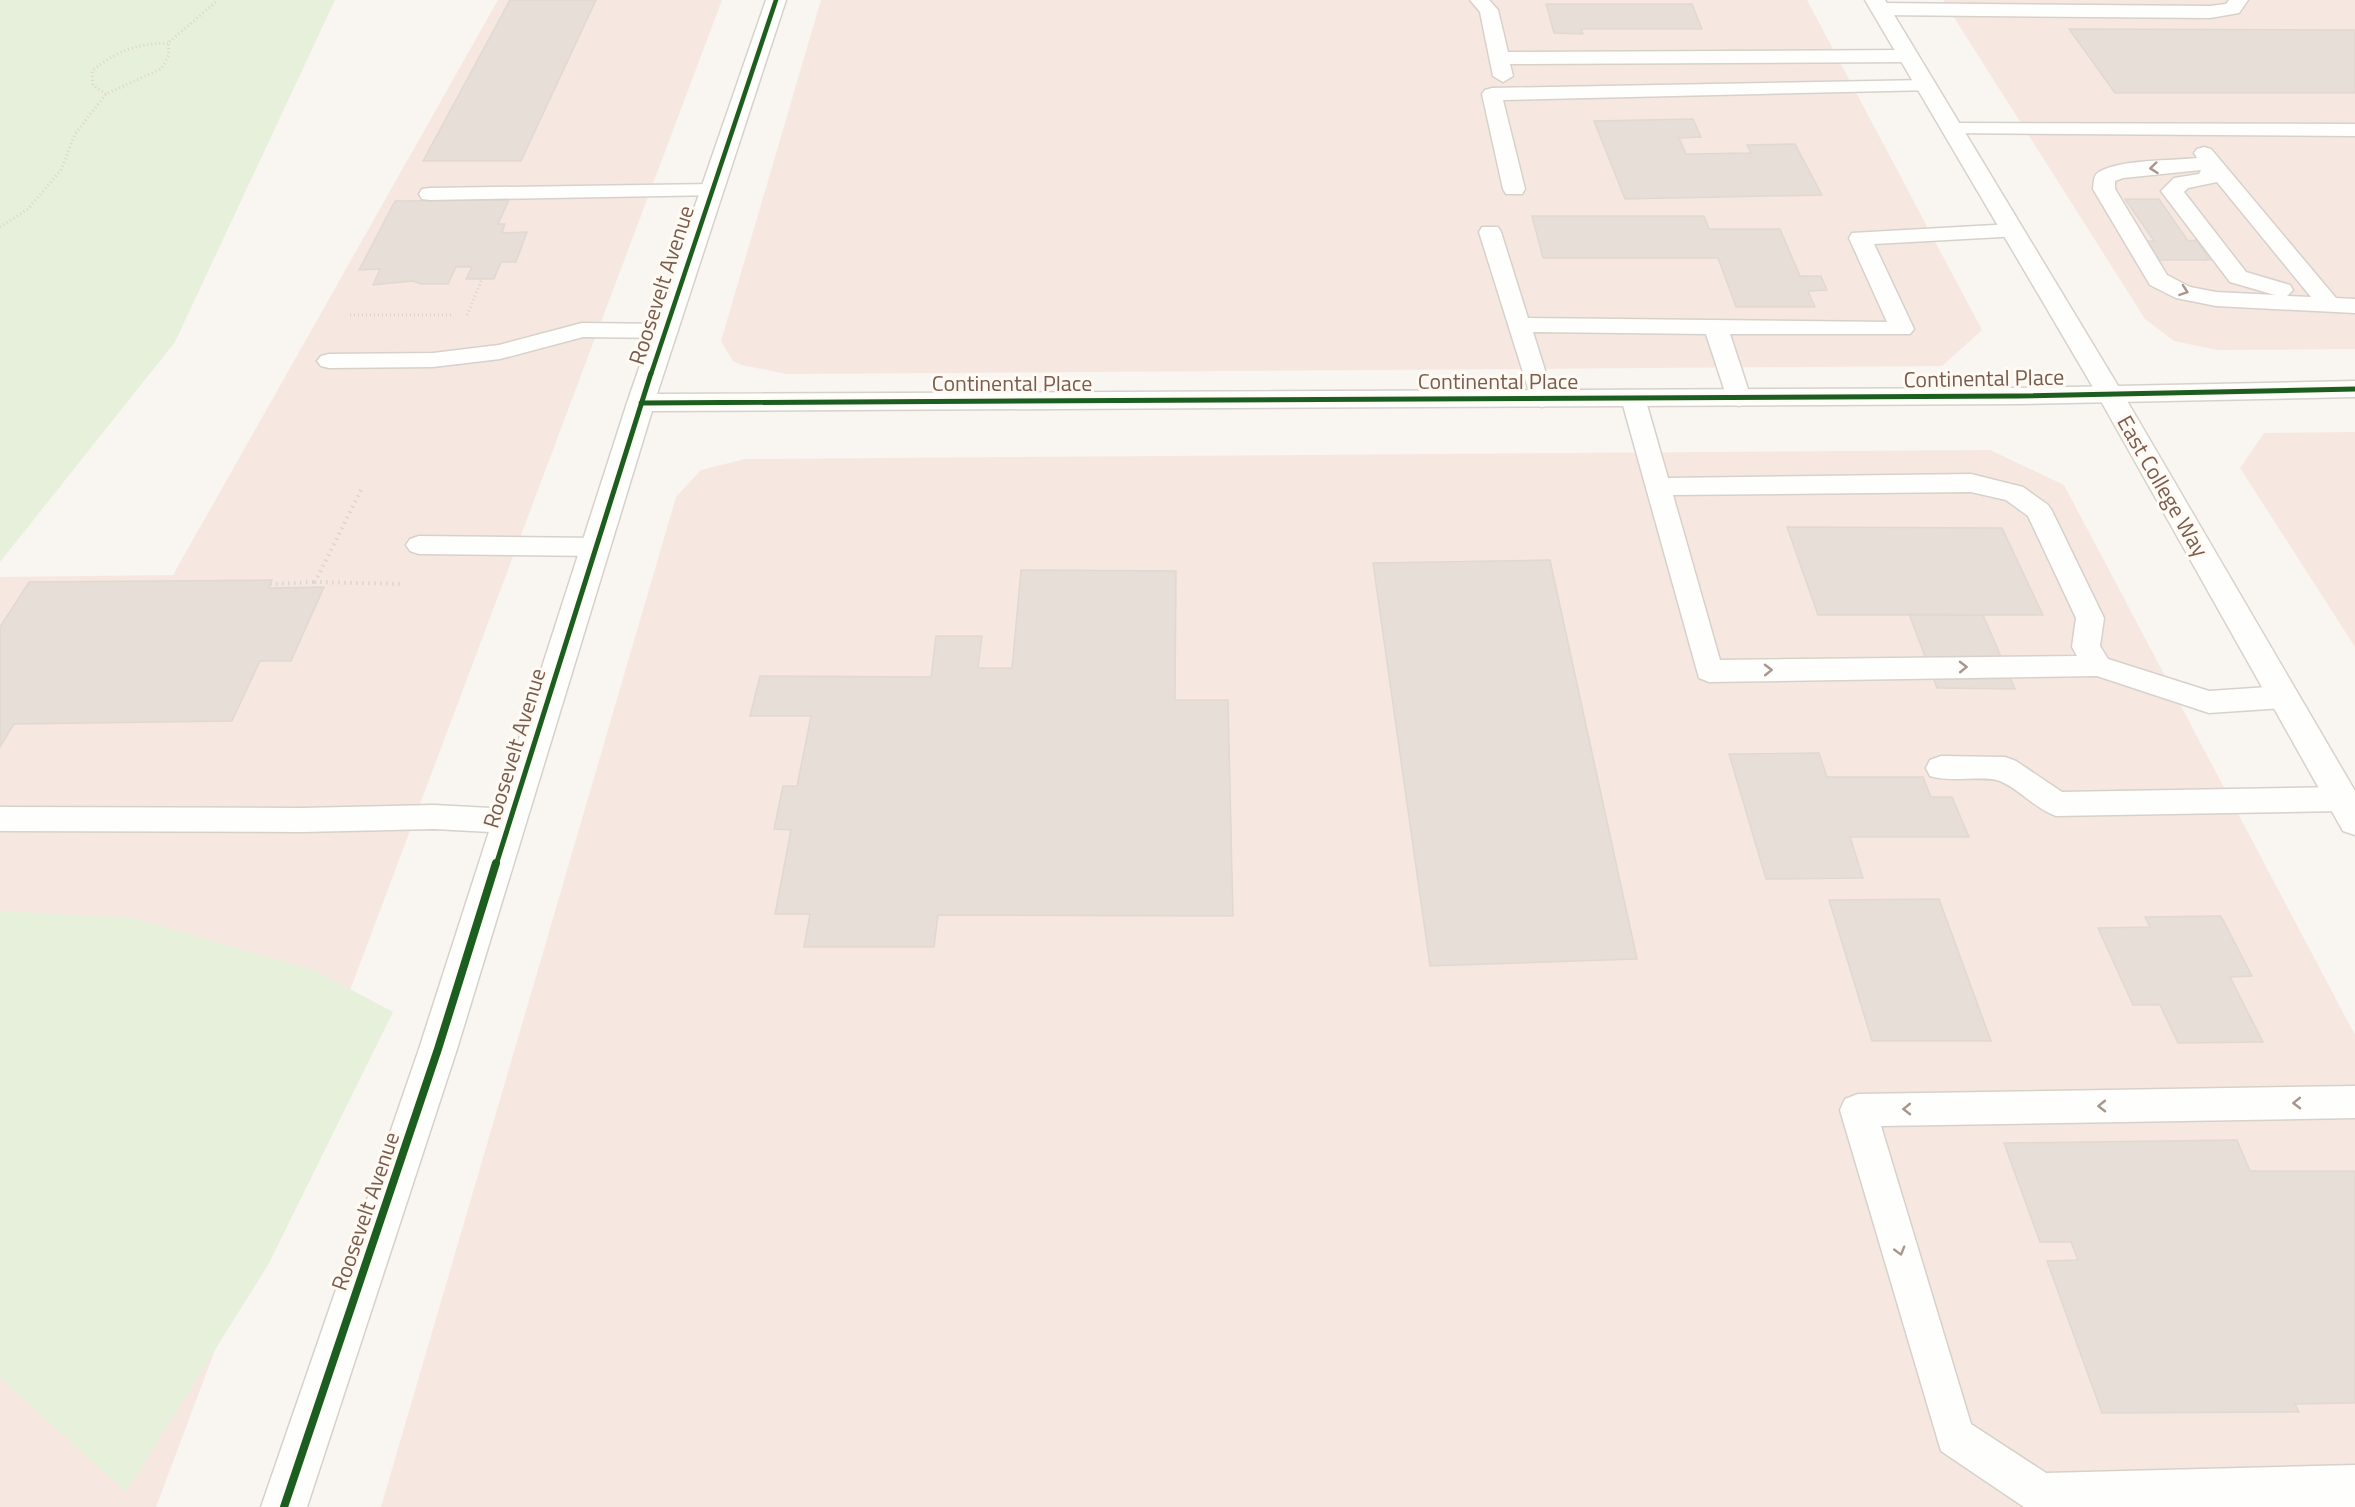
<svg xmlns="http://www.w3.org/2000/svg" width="2355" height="1507" font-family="'Titillium Web',sans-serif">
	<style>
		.commercial { fill: #f6e8e1 }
		.green { fill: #e7f0db }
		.building { fill: #e6ded7; stroke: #e2d8d2; stroke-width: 1.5 }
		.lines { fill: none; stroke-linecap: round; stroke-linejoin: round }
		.lane-casing { stroke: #d7d1cb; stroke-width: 3 }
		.street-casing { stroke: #d7d1cb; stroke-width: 3 }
		.secondary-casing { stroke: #d9d2cb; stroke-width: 3 }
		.path-far1 { stroke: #dcd5d0; stroke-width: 3; stroke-dasharray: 1 3; stroke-linecap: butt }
		.path { stroke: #dcd5d0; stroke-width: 4; stroke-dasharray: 1.5 4.5; stroke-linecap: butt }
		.lane { fill: #fefefd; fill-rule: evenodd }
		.street { fill: #fefefd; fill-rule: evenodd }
		.secondary { fill: #fefefd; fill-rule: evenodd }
		.cycleway-far2-casing { stroke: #fffaf3; stroke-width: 8 }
		.cycleway-far1-casing { stroke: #fffaf3; stroke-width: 9 }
		.cycleway-casing { stroke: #fffaf3; stroke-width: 11 }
		.cycleway-far2 { stroke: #1b5e20; stroke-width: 4.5 }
		.cycleway-far1 { stroke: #1b5e20; stroke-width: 5 }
		.cycleway { stroke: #1b5e20; stroke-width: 8 }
		.oneway { stroke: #a8958b }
		.labels { text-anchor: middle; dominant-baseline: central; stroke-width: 6; stroke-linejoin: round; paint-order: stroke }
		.street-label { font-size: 22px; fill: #7a5c4d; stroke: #fffaf3 }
	</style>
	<rect width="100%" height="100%" fill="#f9f5f0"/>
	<path class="commercial" d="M498,0H722L156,1507H0V577L173,575Z
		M821,0H1807L1982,330L1942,366L787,374L741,365L733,361L721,341Z
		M1943,0H2355V349L2217,350L2174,341L2145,319Z
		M2355,432V647L2240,468L2264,433Z
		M1990,450L2064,485L2355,1035V1507H381L676,497L701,470L745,459Z"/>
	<path class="green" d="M0,0H335L175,342L0,562Z
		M0,911L134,918L316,971L393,1012L268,1265L126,1492L0,1378Z"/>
	<path class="building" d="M510,0H596L521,161H423Z
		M1546,4H1692L1702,29H1581L1583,34L1554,33Z
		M2069,29L2355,30V93H2115Z
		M1693,119L1701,137L1679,138L1686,154L1751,153L1747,145L1795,144L1822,195L1625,199L1594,121Z
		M2125,199H2159L2188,241L2196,240L2210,260H2156L2143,241H2154Z
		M509,200L498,224H505L502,233L527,232L516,262H501L494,279H466L472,267H456L448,284H421L413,281L373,285L380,269L359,270L395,201Z
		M1532,216H1704L1709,229H1780L1800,276H1821L1827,290L1808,291L1815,307H1736L1718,258H1543Z
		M1787,527L2002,528L2043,615H1818Z
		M1550,560L1637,959L1430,966L1373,563Z
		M1021,570L1176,571L1175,700H1228L1233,916L938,915L934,947H804L810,914H775L791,830L774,829L783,786H797L811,716H750L760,676L931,677L936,636H982L978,668H1012Z
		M272,580L268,588L324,587L291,661H260L232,721L14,724L0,747V627L29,582Z
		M1909,614L1983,615L2015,689L1937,688Z
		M1819,753L1827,777H1923L1931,797H1952L1969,837H1850L1863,878L1766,879L1729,754Z
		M1939,899L1991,1041H1872L1829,900Z
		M2221,916L2252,976L2230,977L2263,1042L2178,1043L2160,1005H2133L2098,928L2150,927L2145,917Z
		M2237,1140L2250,1171H2355V1403L2295,1404L2299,1412L2102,1413L2047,1261L2078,1260L2071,1242H2040L2004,1143Z"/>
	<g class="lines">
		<defs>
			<path id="lane" d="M1470,0H1489L1498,10L1508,52L1908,50L1918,56L1908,62L1510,64L1513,76L1503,82L1493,76L1480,12Z
				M2229,0H2248L2239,13L2210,18L1880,15L1871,9L1880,3L2210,6L2226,4Z
				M1926,80L1933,82L1936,86L1933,90L1503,100L1525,189L1522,194H1506L1503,189L1482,94L1485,90L1492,88Z
				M1951,123L2355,124V136L1944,133L1941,129L1944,125Z
				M2204,147L2211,149L2336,298L2355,299V313L2216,306L2176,298L2150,285L2093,189C2094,183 2093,175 2099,172C2121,159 2171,161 2197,158L2194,153L2197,149ZM2201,170L2199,174L2174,178L2161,191L2230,282L2275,295L2216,292L2190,287L2167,275L2115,189V181L2123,178ZM2217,182L2311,297L2287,296L2293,290L2290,285L2246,272L2184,192L2188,188Z
				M712,184L720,185L723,190L720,195L430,200L422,199L419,194L422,189L430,188Z
				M2012,224L2020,226L2023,231L2020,236L1874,244L1914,329L1910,334H1730L1751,398L1748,403L1739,406L1730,403L1727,398L1706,334L1533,332L1554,399L1551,404L1542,407L1533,404L1479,232L1482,227H1498L1501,232L1528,318L1887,322L1849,238L1852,233Z
				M582,323L666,324L674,326L678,331L674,336L666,338L583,337L500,359L433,367L329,368L321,366L317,361L321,356L329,354L433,353L499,345Z
				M1633,390L1642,393L1645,398L1668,478L1971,474L2023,487L2048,505L2052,511L2104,618L2100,646L2108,659L2209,691L2283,686L2293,689L2298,697L2293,705L2283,708L2209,713L2097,676L1709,682L1699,678L1621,398L1624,393ZM1971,492L2006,500L2028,516L2076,618L2072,647L2077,656L1720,660L1673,495Z
				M419,536L596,538L605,541L609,547L605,553L596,556L419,554L410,551L406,545L410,539Z
				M1941,756L2005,757L2016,761L2062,792L2342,787L2353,790L2355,795L2353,808L2342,811L2056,816C2035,809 2021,790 2000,781C1984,775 1951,783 1930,776L1926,768L1930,760Z
				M434,805L509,809L520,812L525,821L520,830L509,833L434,829L302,832L0,831V807L302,808Z
				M2355,1086V1118L1881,1126L1971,1424L2046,1473L2355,1465V1507H2024L1941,1451L1840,1110L1845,1099L1858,1094Z"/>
			<path id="street" d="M766,0H786L657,394L2017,388L2355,381V397L2017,404L652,411L457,1049L307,1507H261L419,1049L627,403Z"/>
			<path id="secondary" d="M1865,0H1885L2123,394L2355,791V835L2343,831L2097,394Z"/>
		</defs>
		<use href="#lane" class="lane-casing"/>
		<use href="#street" class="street-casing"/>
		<use href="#secondary" class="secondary-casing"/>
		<path class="path-far1" d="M106,94L93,85L92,71C116,51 136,44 168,43
			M0,227L28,209L61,170L75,134L106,94L161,69L169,55L168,43L218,0
			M350,315H453
			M467,315L482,279"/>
		<path class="path" d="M361,490L315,582L401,584
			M270,584L315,582"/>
		<use href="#lane" class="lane"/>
		<use href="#street" class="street"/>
		<use href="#secondary" class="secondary"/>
		<defs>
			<path id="cycleway-far2" d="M651,374L776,0"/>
			<path id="cycleway-far1" d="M641,403L2017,396L2355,389
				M496,865L651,373"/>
			<path id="cycleway" d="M284,1507L438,1049L496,863"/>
		</defs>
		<use href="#cycleway-far2" class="cycleway-far2-casing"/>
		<use href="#cycleway-far1" class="cycleway-far1-casing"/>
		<use href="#cycleway" class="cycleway-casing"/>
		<use href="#cycleway-far2" class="cycleway-far2"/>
		<use href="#cycleway-far1" class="cycleway-far1"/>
		<use href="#cycleway" class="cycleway"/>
	</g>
	<defs><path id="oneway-chevron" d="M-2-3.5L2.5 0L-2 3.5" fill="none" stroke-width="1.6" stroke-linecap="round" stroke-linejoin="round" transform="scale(1.5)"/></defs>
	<g class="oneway">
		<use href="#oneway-chevron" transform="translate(2154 168) rotate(174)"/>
		<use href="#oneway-chevron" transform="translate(2184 291) rotate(19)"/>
		<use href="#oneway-chevron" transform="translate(1963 667) rotate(-1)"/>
		<use href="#oneway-chevron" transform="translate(1768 670) rotate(-1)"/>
		<use href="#oneway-chevron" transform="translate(2297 1103) rotate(179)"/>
		<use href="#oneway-chevron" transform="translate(2102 1106) rotate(179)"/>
		<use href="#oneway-chevron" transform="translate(1907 1109) rotate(179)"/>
		<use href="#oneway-chevron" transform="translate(1900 1251) rotate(74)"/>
	</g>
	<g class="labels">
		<g class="street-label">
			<text transform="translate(661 285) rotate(-72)">Roosevelt Avenue</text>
			<text transform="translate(1984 378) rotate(-1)">Continental Place</text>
			<text x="1498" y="381">Continental Place</text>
			<text x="1012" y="383">Continental Place</text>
			<text transform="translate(2163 486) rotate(60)">East College Way</text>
			<text transform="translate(514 748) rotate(-73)">Roosevelt Avenue</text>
			<text transform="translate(365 1211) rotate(-71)">Roosevelt Avenue</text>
		</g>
	</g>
</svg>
